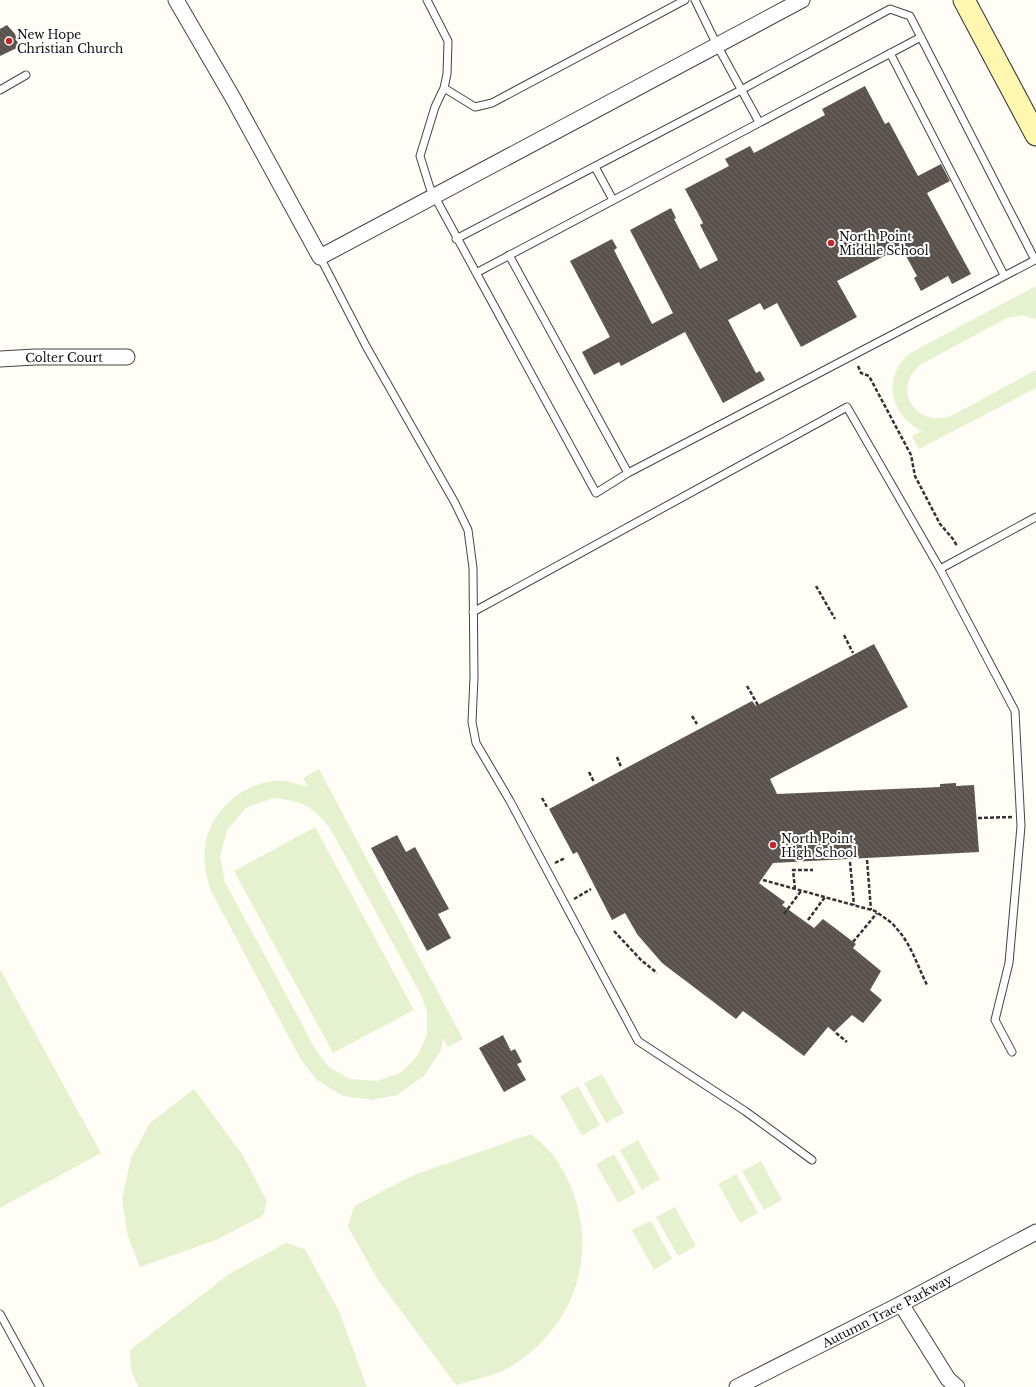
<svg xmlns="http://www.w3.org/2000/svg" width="1036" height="1387" font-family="'Libre Baskerville',serif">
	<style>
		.pitch { fill: #e6f2cf; fill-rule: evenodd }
		.building { fill: url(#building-back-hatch) }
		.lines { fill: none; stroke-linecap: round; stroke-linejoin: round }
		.lane-casing { stroke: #444; stroke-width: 9 }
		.street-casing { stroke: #444; stroke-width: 17 }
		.secondary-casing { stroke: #333; stroke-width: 23 }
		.path { stroke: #333; stroke-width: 2.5; stroke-dasharray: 4 2; stroke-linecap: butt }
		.lane { stroke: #fff; stroke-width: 7 }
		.street { stroke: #fff; stroke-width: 15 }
		.secondary { stroke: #fff6b0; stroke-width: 21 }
		.poi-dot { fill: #c4262e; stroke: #fff; stroke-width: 1.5 }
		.labels { text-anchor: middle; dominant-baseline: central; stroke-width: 4; stroke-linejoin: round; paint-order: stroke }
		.poi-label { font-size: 12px; fill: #111; stroke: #fff; text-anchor: start }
		.street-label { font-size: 12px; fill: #111; stroke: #fff }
	</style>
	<defs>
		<pattern id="building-back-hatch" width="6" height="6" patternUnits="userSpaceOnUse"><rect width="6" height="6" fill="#5a524d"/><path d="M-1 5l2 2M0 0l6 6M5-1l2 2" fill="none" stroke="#6d6662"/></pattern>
	</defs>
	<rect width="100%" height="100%" fill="#fffdf5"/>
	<path class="pitch" d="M1036,286V320L1023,315L1007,318L920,365C891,390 916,428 951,416L1036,370V388L919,449L912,436L922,431C890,415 881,378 910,353Z
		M319,769L463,1039L448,1047L443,1038L441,1050L424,1076L397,1095L372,1100L343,1096L317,1080L301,1060L210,889C206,875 203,862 205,847C209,811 248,777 285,781C292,782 301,785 308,787L303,778ZM273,798C303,801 311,805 330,828L421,995L427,1012V1034L418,1055L402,1072L377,1081L350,1079L329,1067L317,1052L225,882L220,857L227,830L246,808Z
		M315,827L414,1010L333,1053L234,871Z
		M0,969L101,1153L0,1208Z
		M602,1074L624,1113L606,1123L584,1083Z
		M578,1086L600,1125L582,1136L560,1096Z
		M194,1089L242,1154L267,1201L263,1216L216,1240L140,1267L128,1237L122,1199L131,1158L150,1123Z
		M531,1134C538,1140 547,1147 553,1155C603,1224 588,1314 518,1362C501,1375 476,1379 456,1385L378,1280L348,1227L354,1206L414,1175Z
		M638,1140L660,1179L642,1190L620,1150Z
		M614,1154L636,1193L618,1203L596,1164Z
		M761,1161L782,1200L764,1210L742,1171Z
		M736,1174L758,1213L740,1223L718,1184Z
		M675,1207L696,1246L678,1256L656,1217Z
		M651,1221L672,1259L654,1270L632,1230Z
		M286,1243L305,1249L339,1311L367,1387H138L131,1369L130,1350L229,1274Z"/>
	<path class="building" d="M7,25L15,34L19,47L0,56V29Z
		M865,86L885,124L889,122L918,176L941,164L950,181L927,193L971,274L952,284L948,276L921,291L914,278L917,276L901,247L837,281L857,317L801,347L777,303L764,310L760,303L728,320L756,373L760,371L765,380L723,403L685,332L621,366L619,362L594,375L582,352L610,337L570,261L612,239L617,248L614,250L652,324L673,313L630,230L671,208L676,218L674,219L700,269L718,260L700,225L703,223L685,189L729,166L725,159L750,146L754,153L825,115L822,109Z
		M874,644L908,707L770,779L777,794L940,787V784L956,783V786L974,785L979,852L773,863L759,883L785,902L782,905L814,928L823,919L856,944L853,948L881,971L870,990L882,1000L863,1023L852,1015L834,1032L828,1027L804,1056L743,1011L736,1019L662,963L637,934L625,913L612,920L577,852L573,854L549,809L752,701L756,706Z
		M397,835L406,852L415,847L449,909L438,914L451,938L427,951L371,848Z
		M503,1035L511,1051L515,1049L522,1062L517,1064L526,1080L504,1092L479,1048Z"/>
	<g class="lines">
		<defs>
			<path id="lane" d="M427,0L448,41L447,74L444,88L435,107L420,156L430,188L596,493L628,473L1035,260L910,16L890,9L741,90L456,239
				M695,0L717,45L759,122
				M890,53L1004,275
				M444,88L475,107L492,103L685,0
				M0,90L26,75
				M595,167L613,200
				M509,255L628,473
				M320,257L366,346L455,503L468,530L473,568L474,677L472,722L476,743L510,801L638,1041L745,1111L812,1160
				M476,273L921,37
				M473,612L847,407L940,569
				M1012,1052L995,1020L1009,963L1021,826L1015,711L940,569L1036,517
				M0,1314L40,1387"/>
			<g id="street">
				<path d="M176,0L233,98L320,257L802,0"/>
				<path id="s1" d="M0,359L35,357H127"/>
				<path d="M901,1304L948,1379L957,1387"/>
				<path id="s2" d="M737,1387L901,1304L1036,1232"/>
			</g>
			<path id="secondary" d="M964,0L1036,135"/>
		</defs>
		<use href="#lane" class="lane-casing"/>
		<use href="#street" class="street-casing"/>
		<use href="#secondary" class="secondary-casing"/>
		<path class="path" d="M858,366L861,373L869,376L911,455L915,476L940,524L953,539L957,546
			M816,586L835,619
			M844,635L853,653
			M747,686L759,707
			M692,716L697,724
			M617,757L621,767
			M589,772L594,782
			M542,798L547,807
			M978,818L1013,817
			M867,860L871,910
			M850,862L854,905
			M555,863L565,858
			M763,880L875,911C883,917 891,921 897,929C911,944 918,967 927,985
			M795,889L793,870H813
			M574,899L591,889
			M784,914L801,891
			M808,920L825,897
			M614,931L641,960L657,973
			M853,942L877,913
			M836,1033L847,1042"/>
		<use href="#lane" class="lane"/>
		<use href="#street" class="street"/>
		<use href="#secondary" class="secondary"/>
	</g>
	<g class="poi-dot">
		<circle cx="9" cy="41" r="4"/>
		<circle cx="831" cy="243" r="4"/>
		<circle cx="773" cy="845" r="4"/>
	</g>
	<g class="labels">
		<g class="poi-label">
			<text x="17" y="34">New Hope<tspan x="17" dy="14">Christian Church</tspan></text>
			<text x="839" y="236">North Point<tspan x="839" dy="14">Middle School</tspan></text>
			<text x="781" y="838">North Point<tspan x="781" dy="14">High School</tspan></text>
		</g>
		<g class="street-label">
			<text stroke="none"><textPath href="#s1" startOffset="64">Colter Court</textPath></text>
			<text stroke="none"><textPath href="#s2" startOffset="168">Autumn Trace Parkway</textPath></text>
		</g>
	</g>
</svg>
